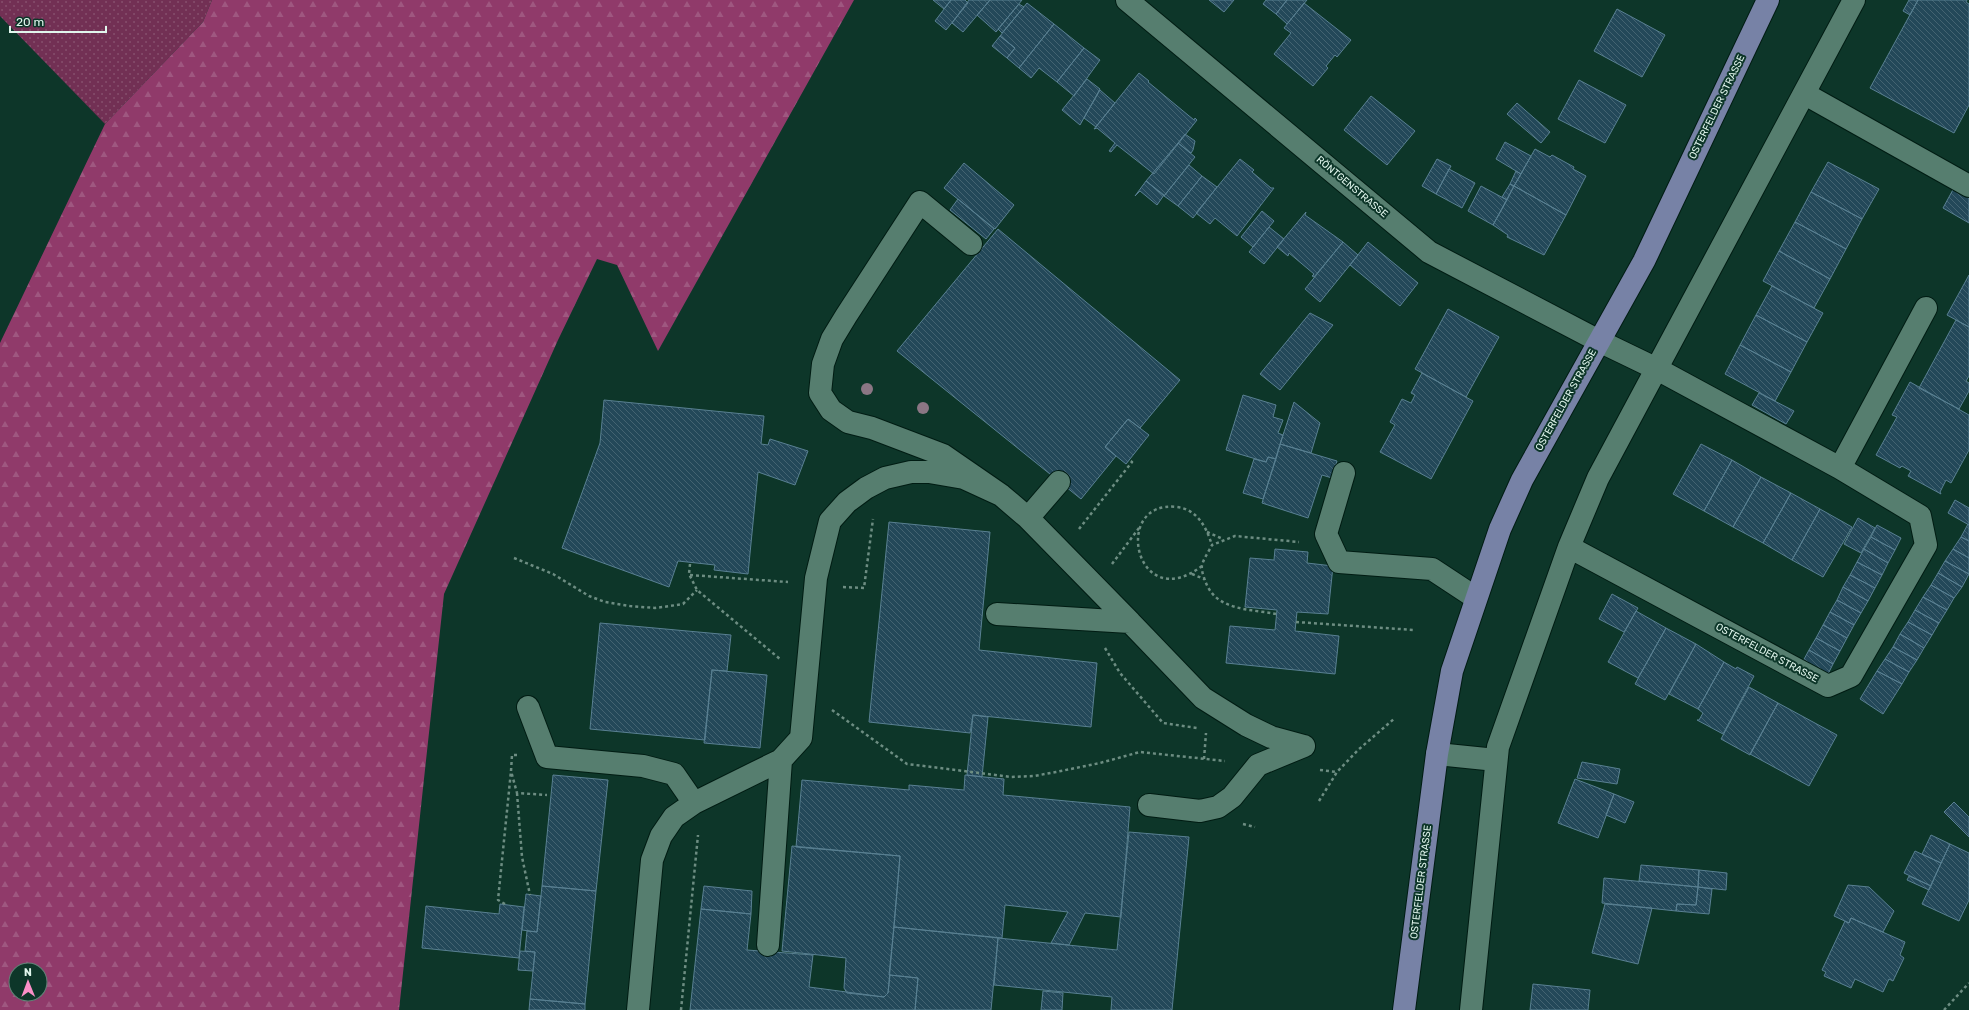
<svg xmlns="http://www.w3.org/2000/svg" width="1969" height="1010" font-family="Rubik,sans-serif">
	<style>
		.green { fill: url(#green-dots) }
		.forest { fill: url(#forest-firs); fill-rule: evenodd }
		.building { fill: url(#building-back-hatch); stroke: #598092 }
		.lines { fill: none; stroke-linecap: round; stroke-linejoin: round }
		.minor-casing { stroke: #001c13; stroke-width: 24 }
		.major-casing { stroke: #001c13; stroke-width: 24 }
		.path { stroke: #6d8d82; stroke-width: 2.5; stroke-dasharray: 3 3; stroke-linecap: butt }
		.minor { stroke: #567e6f; stroke-width: 22 }
		.major { stroke: #7782a6; stroke-width: 22 }
		.tree { fill: #8b7684 }
		.labels { text-anchor: middle; dominant-baseline: central; stroke-width: 4; stroke-linejoin: round; paint-order: stroke }
		.street-label { font-size: 10px; fill: #e1f6ed; stroke: #0d3629 }
	</style>
	<defs>
		<pattern id="green-dots" width="8" height="8" patternUnits="userSpaceOnUse"><rect width="8" height="8" fill="#723054"/><path d="M2 2h.1M6 6h.1" fill="none" stroke="#864f6d" stroke-width="1.8" stroke-linecap="round"/></pattern>
		<pattern id="forest-firs" width="22" height="20" patternUnits="userSpaceOnUse"><rect width="22" height="20" fill="#903a6a"/><path d="M5 1l3.5 6h-7zM16 11l3.5 6h-7z" fill="#9f5780"/></pattern>
		<pattern id="building-back-hatch" width="6" height="6" patternUnits="userSpaceOnUse"><rect width="6" height="6" fill="#234859"/><path d="M-1 5l2 2M0 0l6 6M5-1l2 2" fill="none" stroke="#436371"/></pattern>
	</defs>
	<rect width="100%" height="100%" fill="#0d3629"/>
	<path class="green" d="M0,0H212L203,22L105,124L0,16Z"/>
	<path class="forest" d="M212,0H854L658,351L617,265L597,259L558,340L444,594L399,1010H0V343L105,124L203,22ZM16,970H40V994H16Z"/>
	<path class="building" d="M933,0H951L944,9Z
		M951,0H965L968,3L946,30L935,21Z
		M969,0H990L963,32L952,23Z
		M990,0H1022L996,32L977,15Z
		M1209,0H1234L1224,12Z
		M1287,0L1276,14L1263,4L1266,0Z
		M1287,0H1307L1287,24L1276,14Z
		M1909,0H1918L1910,15L1903,11Z
		M1918,0H1967L1966,2L1969,4V105L1954,133L1870,88Z
		M1027,3L1054,24L1019,68L1007,58L1015,48L1000,36Z
		M1304,3L1351,40L1337,57L1335,55L1326,66L1328,68L1313,86L1274,54L1291,33L1284,28Z
		M1019,4L1024,7L1002,33L998,29Z
		M1617,9L1665,35L1642,77L1594,51Z
		M1054,24L1084,48L1057,82L1039,68L1031,78L1019,68Z
		M1000,36L1015,48L1007,58L992,46Z
		M1084,48L1100,60L1074,96L1057,82Z
		M1139,73L1149,81L1148,82L1194,120L1195,118L1197,120L1154,174L1117,145L1111,152L1109,151L1115,143L1097,128L1094,129Z
		M1087,79L1100,89L1080,125L1062,110Z
		M1579,80L1626,105L1605,143L1558,119Z
		M1100,90L1115,103L1096,127L1084,118Z
		M1371,96L1415,131L1387,165L1344,130Z
		M1517,103L1550,132L1541,143L1507,114Z
		M1185,134L1195,141L1193,150L1191,153L1178,143Z
		M1505,142L1531,156L1521,174L1496,159Z
		M1178,143L1195,157L1164,196L1146,181Z
		M1535,149L1550,157L1552,155L1574,167L1573,169L1586,176L1566,215L1514,186Z
		M1240,159L1254,170L1252,172L1271,188H1274L1237,236L1215,218L1210,224L1196,213Z
		M1437,159L1451,166L1436,194L1422,186Z
		M1828,162L1879,189L1862,219L1811,192Z
		M964,163L1014,205L995,229L944,188Z
		M1189,165L1202,176L1178,206L1164,196Z
		M1449,169L1475,183L1462,208L1436,194Z
		M1516,171L1521,174L1514,186L1510,184Z
		M1202,176L1217,187L1193,218L1178,206Z
		M1146,181L1164,195L1157,205L1140,191L1135,196Z
		M1510,184L1514,186L1507,200L1502,197Z
		M1481,186L1507,200L1493,225L1468,211Z
		M1514,186L1566,215L1544,255L1507,237L1508,235L1493,225Z
		M1955,186L1969,193V223L1943,208Z
		M1811,192L1862,219L1846,249L1795,222Z
		M958,199L994,229L986,239L950,210Z
		M1262,211L1274,221L1253,247L1241,237Z
		M1306,212L1305,215L1343,242L1314,277L1312,276L1314,274L1289,253L1288,256L1277,247Z
		M1795,222L1846,249L1830,279L1779,251Z
		M1269,227L1284,239L1264,264L1249,252Z
		M998,229L1180,380L1140,428L1128,419L1105,447L1116,456L1081,499L897,351Z
		M1343,242L1358,255L1320,302L1305,289Z
		M1368,242L1418,283L1400,306L1350,265Z
		M1779,251L1830,279L1814,308L1763,281Z
		M1969,275V327L1947,315Z
		M1772,286L1823,313L1807,342L1756,315Z
		M1448,309L1499,337L1466,397L1415,369Z
		M1310,313L1333,325L1280,390L1260,374Z
		M1756,315L1807,342L1791,372L1740,345Z
		M1956,320L1969,327V376L1966,381L1969,383V391L1959,409L1919,388Z
		M1740,345L1791,372L1775,401L1725,374Z
		M1422,373L1473,401L1431,479L1380,452L1395,425L1390,422L1402,399L1411,403L1415,395L1411,393Z
		M1910,382L1969,415V450L1951,483L1946,480L1940,492L1941,494L1908,476L1911,471L1902,466L1900,468L1876,455L1897,417L1892,415Z
		M1759,393L1794,411L1786,424L1752,405Z
		M1243,395L1276,405L1273,417L1283,420L1278,433L1283,435L1276,459L1268,457L1266,462L1226,450Z
		M604,400L764,416L761,444L768,445L770,439L808,451L795,485L758,472L748,574L714,570L715,565L678,561L669,587L562,548L600,443Z
		M1294,402L1320,423L1311,453L1280,444Z
		M1128,419L1149,435L1126,464L1105,447Z
		M1280,444L1337,461L1332,478L1322,475L1308,518L1262,503Z
		M1701,444L1732,460L1704,511L1673,494Z
		M1268,457L1276,459L1263,499L1243,493L1254,459L1266,462Z
		M1732,460L1761,477L1733,527L1704,511Z
		M1761,477L1791,493L1763,543L1733,527Z
		M1791,493L1820,509L1792,560L1763,543Z
		M1955,500L1969,508V525L1948,513Z
		M1820,509L1852,527L1823,577L1792,560Z
		M1858,518L1875,528L1861,553L1844,544Z
		M889,522L990,532L979,650L1097,663L1091,727L973,715L970,733L869,722Z
		M1968,524L1969,525V541L1961,537Z
		M1877,525L1901,538L1895,550L1871,537Z
		M1871,537L1895,550L1888,563L1864,549Z
		M1961,537L1969,541V558L1953,549Z
		M1275,549L1308,552L1307,563L1333,566L1328,614L1297,612L1295,631L1339,636L1335,674L1226,663L1230,626L1275,630L1277,610L1245,607L1250,558L1274,560Z
		M1864,549L1888,563L1882,575L1857,562Z
		M1953,549L1969,558V574L1945,561Z
		M1945,561L1969,574L1962,587L1938,573Z
		M1857,562L1882,575L1875,588L1850,575Z
		M1938,573L1962,587L1954,598L1931,585Z
		M1850,575L1875,588L1868,601L1843,587Z
		M1931,585L1954,598L1947,610L1923,597Z
		M1843,587L1868,601L1861,613L1837,600Z
		M1612,594L1638,608L1624,632L1599,619Z
		M1923,597L1947,610L1939,623L1915,610Z
		M1837,600L1861,613L1854,625L1830,612Z
		M1915,610L1939,623L1932,635L1908,622Z
		M1636,611L1666,628L1638,678L1608,662Z
		M1830,612L1854,625L1847,638L1823,625Z
		M1908,622L1932,635L1924,648L1900,634Z
		M600,623L731,635L727,671L712,670L705,740L590,729Z
		M1823,625L1847,638L1840,651L1816,638Z
		M1666,628L1696,644L1665,700L1635,684Z
		M1900,634L1924,648L1917,660L1893,647Z
		M1816,638L1840,651L1833,664L1809,650Z
		M1696,644L1724,662L1698,709L1669,694Z
		M1893,647L1917,660L1909,672L1885,659Z
		M1809,650L1833,664L1827,676L1802,663Z
		M1885,659L1909,672L1902,684L1877,671Z
		M1724,662L1736,669L1737,667L1754,676L1723,734L1697,720H1699L1703,713L1698,709Z
		M712,670L767,675L760,748L704,743Z
		M1877,671L1902,684L1883,714L1860,699Z
		M1749,687L1778,703L1750,755L1721,739Z
		M1778,703L1837,735L1809,786L1750,754Z
		M973,715L988,717L982,777L967,775Z
		M1582,762L1620,769L1617,784L1577,778Z
		M553,775L608,780L596,891L542,886Z
		M965,775L1004,779L1003,795L1130,807L1121,917L1085,913L1069,945L1051,943L1068,912L1005,905L1002,938L894,927L900,856L796,847L802,780L909,790V785L964,790Z
		M1575,779L1614,794L1598,838L1558,823Z
		M1614,794L1634,802L1625,823L1606,815Z
		M1954,802L1969,817V837L1944,812Z
		M1129,832L1189,837L1172,1010H1111L1112,997L994,985L998,938L1117,950Z
		M1931,835L1950,844L1941,863L1922,854Z
		M1950,844L1969,853V900L1959,921L1922,904Z
		M792,846L900,856L888,993L884,997L847,993L844,988L846,958L782,951Z
		M1915,851L1941,863L1931,886L1904,873Z
		M1641,865L1699,870L1698,887L1639,881Z
		M1699,870L1727,873L1726,890L1698,887Z
		M1909,876L1931,886L1929,890L1907,880Z
		M1604,878L1698,887L1696,905L1677,904L1676,911L1602,903Z
		M1848,885L1869,887L1894,911L1883,932L1851,918L1849,923L1834,916Z
		M542,886L596,891L585,1004L530,999L535,952L525,951L527,931L537,932Z
		M704,886L752,891L751,914L701,909Z
		M1698,887L1712,889L1709,914L1676,911L1677,904L1696,905Z
		M526,894L541,896L537,932L522,930Z
		M500,904L524,907L519,958L422,948L426,906L499,914Z
		M1605,904L1652,908L1638,964L1592,953Z
		M701,909L751,914L747,950L813,955L809,987L884,997L888,993L890,975L918,978L915,1010H690Z
		M1851,918L1905,942L1900,955L1904,958L1893,981L1889,979L1883,992L1855,979L1851,988L1824,976L1826,972L1822,970L1845,921L1849,923Z
		M894,927L998,938L991,1010H915L918,978L889,975Z
		M520,951L535,952L533,971L518,970Z
		M1533,984L1590,990L1588,1010H1530Z
		M1043,991L1063,993L1062,1010H1041Z
		M530,999L585,1004V1010H529Z"/>
	<g class="lines">
		<defs>
			<path id="minor" d="M1127,0L1429,252L1599,341L1657,369L1840,468L1920,516L1926,545L1851,676L1828,686L1569,547
				M1805,94L1969,186
				M971,244L920,202L846,316L832,339L823,364L820,393L831,410L848,422L872,428L943,455L1001,495L1028,518L1130,622
				M1840,468L1926,308
				M1344,473L1326,534L1339,562L1432,569L1476,598
				M1028,518L1059,482
				M997,614L1130,622L1203,698L1246,725L1271,737L1304,746
				M528,707L547,757L643,766L674,774L694,803
				M1437,754L1496,760
				M1149,805L1200,811L1218,807L1232,797L1258,765L1304,746
				M768,945L781,760
				M638,1010L652,860L661,836L674,817L694,803L781,760L801,738L816,578L830,521L847,502L866,488L885,478L911,472H929L964,478L1001,495
				M1471,1010L1498,747L1569,547L1598,478L1854,0"/>
			<path id="major" d="M1404,1010L1437,754L1452,671L1500,529L1522,480L1644,261L1768,0"/>
		</defs>
		<use href="#minor" class="minor-casing"/>
		<use href="#major" class="major-casing"/>
		<path class="path" d="M1079,529L1132,462L1129,460
			M1207,532L1223,539
			M514,558L553,574L589,596L605,602L630,606L655,608L670,606L683,604L697,590
			M690,564L689,574L697,590L780,659
			M1112,564L1139,528
			M1202,566C1135,617 1111,499 1177,507C1198,510 1206,527 1212,545
			M1192,574L1204,579
			M690,575L788,582
			M843,587L864,588L873,519
			M1276,614C1251,609 1217,611 1206,583C1204,578 1201,570 1202,565C1204,558 1209,551 1212,545L1235,536L1299,542
			M1296,622L1414,630
			M1105,648L1120,673L1163,723L1197,728
			M832,710L907,764L924,766L1011,777L1034,776L1056,772L1100,763L1140,752L1225,761
			M517,755H512L511,771L517,793L547,795
			M1204,759L1206,733
			M1320,770L1337,772
			M517,793L522,857L530,895
			M1319,801L1337,772L1358,750L1395,718
			M1243,824L1255,827
			M505,904L498,900L511,771
			M681,1010L698,835
			M1944,1010L1969,983"/>
		<use href="#minor" class="minor"/>
		<use href="#major" class="major"/>
	</g>
	<g class="tree">
		<circle cx="867" cy="389" r="6"/>
		<circle cx="923" cy="408" r="6"/>
	</g>
	<g class="labels">
		<g class="street-label">
			<text transform="translate(1717 107) rotate(-64)">OSTERFELDER STRASSE</text>
			<text transform="translate(1352 187) rotate(40)">RÖNTGENSTRASSE</text>
			<text transform="translate(1566 400) rotate(-61)">OSTERFELDER STRASSE</text>
			<text transform="translate(1767 653) rotate(28)">OSTERFELDER STRASSE</text>
			<text transform="translate(1421 882) rotate(-83)">OSTERFELDER STRASSE</text>
		</g>
	</g>
	<g transform="translate(28 982) rotate(359)"><circle r="19" fill="#0d3629" stroke="#628377"/>
	<path d="M0-3L7 15L0 10L-7 15Z" fill="#fa8fc7"/>
	<text y="-6" font-size="11" font-weight="bold" text-anchor="middle" fill="#e1f6ed">N</text>
	</g>
	<path d="M10 26v6h96v-6" fill="none" stroke="#e1f6ed" stroke-width="2"/>
	<text x="16" y="26" font-size="12" fill="#e1f6ed" stroke="#0d3629" stroke-width="3" paint-order="stroke">20 m</text>
</svg>
